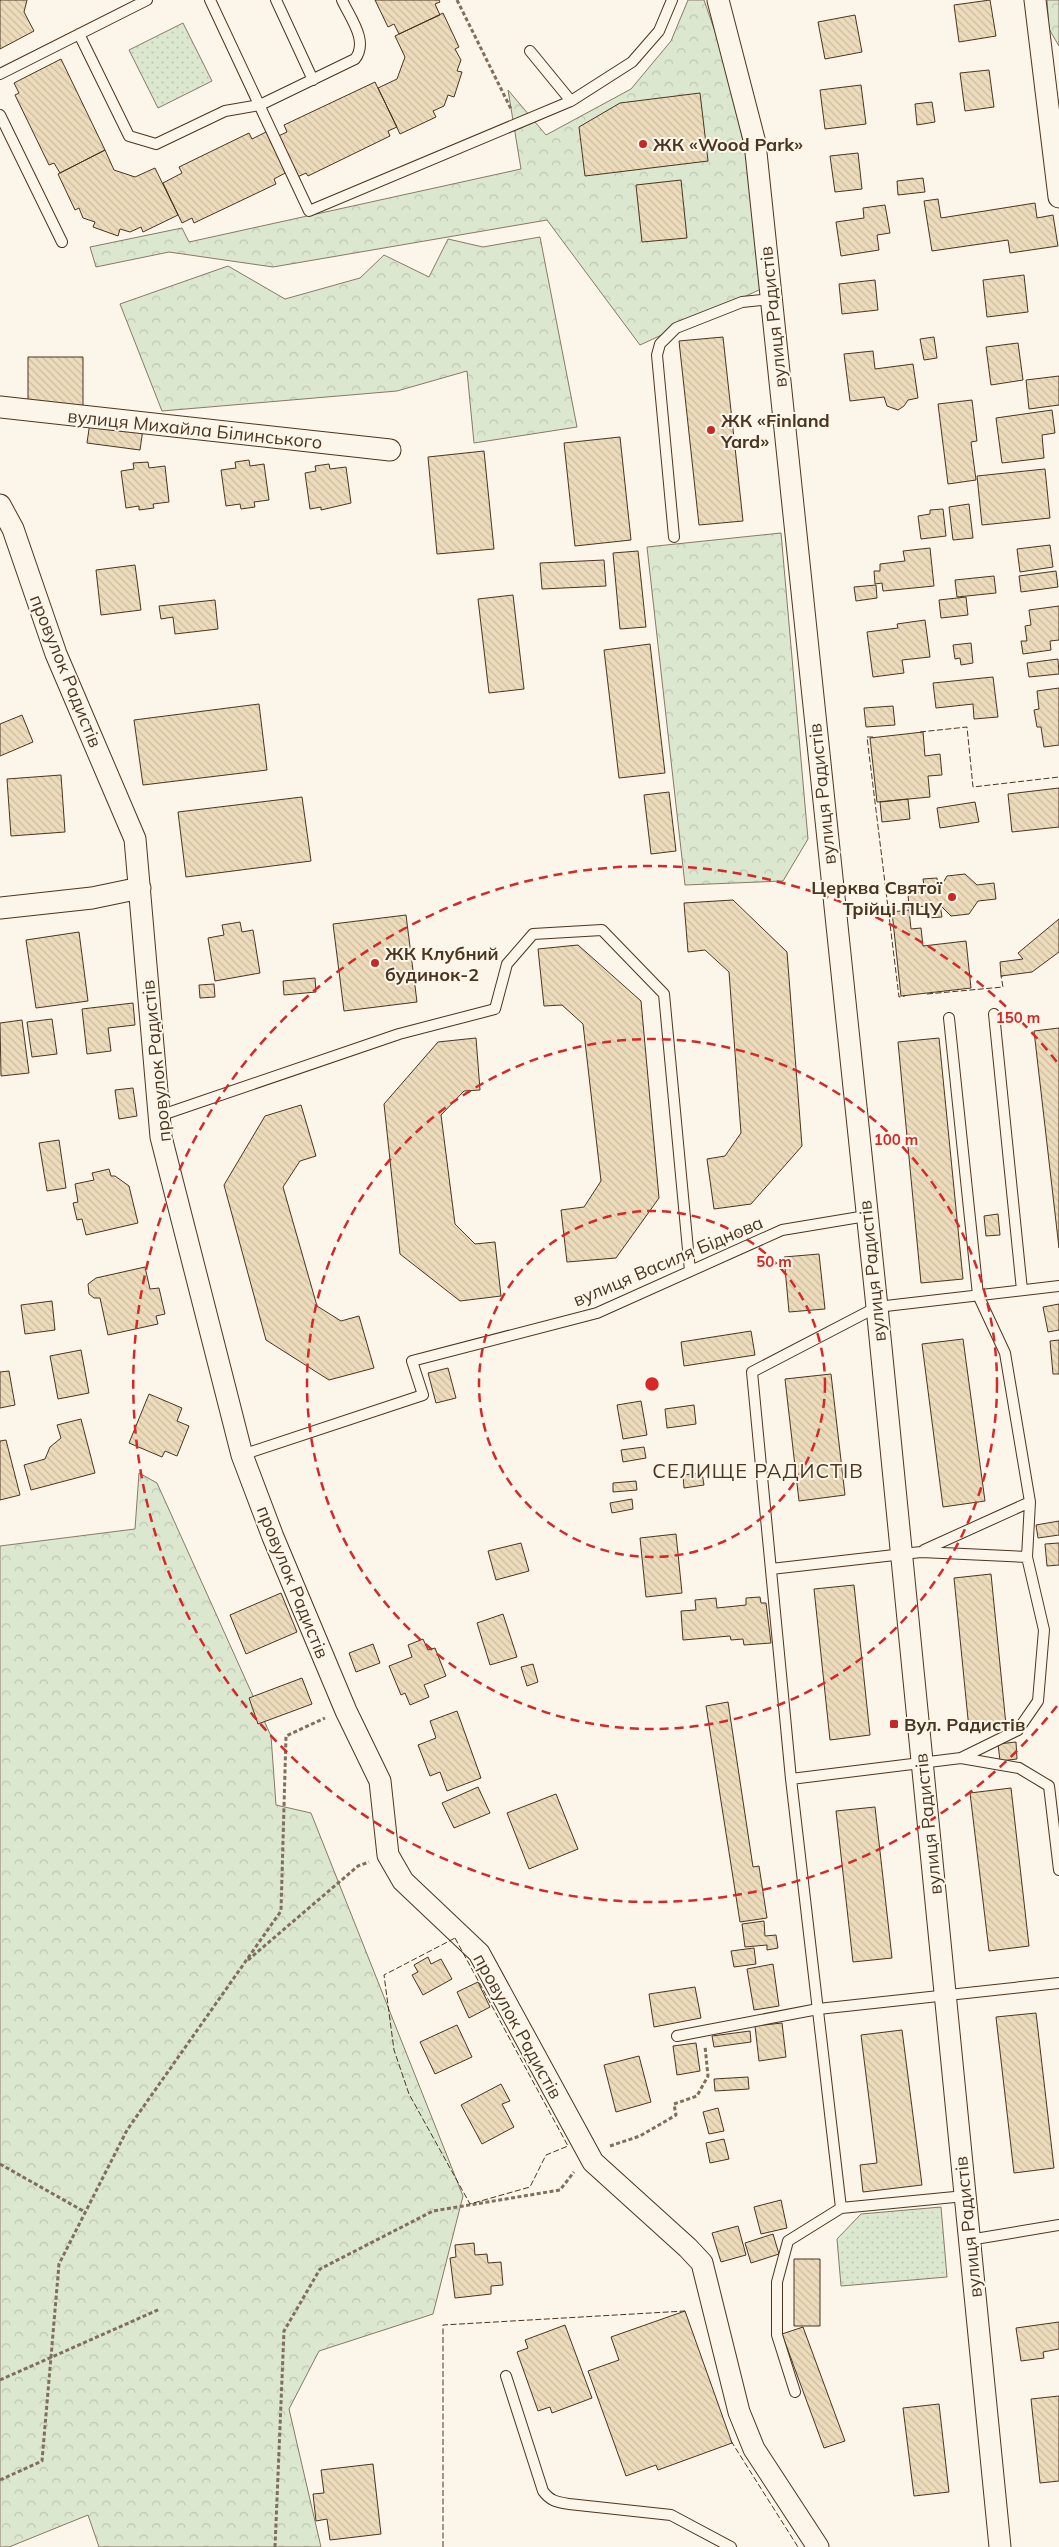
<svg xmlns="http://www.w3.org/2000/svg" width="1059" height="2547" font-family="Mulish,sans-serif">
	<style>
		.green { fill: url(#green-dots); stroke: #887966 }
		.forest { fill: url(#forest-crowns); stroke: #887966 }
		.building { fill: url(#building-back-hatch); stroke: #4a3520 }
		.lines { fill: none; stroke-linecap: round; stroke-linejoin: round }
		.lane-casing { stroke: #4a3520; stroke-width: 12 }
		.street-casing { stroke: #4a3520; stroke-width: 23 }
		.path { stroke: #7f6f5c; stroke-width: 3; stroke-dasharray: 4 2.5; stroke-linecap: butt }
		.lane { stroke: #fbf6e9; stroke-width: 10 }
		.street { stroke: #fbf6e9; stroke-width: 21 }
		.fence { stroke: #4a3520; stroke-width: 1; stroke-dasharray: 6 2.5; stroke-linecap: butt }
		.ring { fill: none; stroke: #d62828; stroke-width: 2.5; stroke-dasharray: 9 6 }
		.poi-dot { fill: #c62828; stroke: #fbf6e9; stroke-width: 2 }
		.labels { text-anchor: middle; dominant-baseline: central; stroke-width: 4; stroke-linejoin: round; paint-order: stroke }
		.poi-label { font-size: 18px; font-weight: bold; fill: #4a3520; stroke: #fbf6e9; text-anchor: start }
		.street-label { font-size: 18px; fill: #4a3520; stroke: #fbf6e9 }
		.quarter-label { font-size: 20px; letter-spacing: 1px; fill: #4a3520; stroke: #fbf6e9 }
		.centre { fill: #d62828; stroke: #fbf6e9; stroke-width: 2.5 }
		.ring-label { font-size: 15px; text-anchor: middle; font-weight: bold; fill: #d62828; stroke: #fbf6e9; stroke-width: 4; stroke-linejoin: round; paint-order: stroke }
	</style>
	<defs>
		<pattern id="green-dots" width="8" height="8" patternUnits="userSpaceOnUse" patternTransform="scale(1.25)"><rect width="8" height="8" fill="#dce7d0"/><path d="M2 2h.1M6 6h.1" fill="none" stroke="#bec7b2" stroke-width="1.8" stroke-linecap="round"/></pattern>
		<pattern id="forest-crowns" width="20" height="18" patternUnits="userSpaceOnUse" patternTransform="scale(1.25)"><rect width="20" height="18" fill="#dce7d0"/><path d="M2 6a3 3 0 1 1 6 0M12 15a3 3 0 1 1 6 0" fill="none" stroke="#bec7b2"/></pattern>
		<pattern id="building-back-hatch" width="6" height="6" patternUnits="userSpaceOnUse" patternTransform="scale(1.25)"><rect width="6" height="6" fill="#ecdcbc"/><path d="M-1 5l2 2M0 0l6 6M5-1l2 2" fill="none" stroke="#ccbda1"/></pattern>
	</defs>
	<rect width="100%" height="100%" fill="#fbf6e9"/>
	<path class="green" d="M183,23L212,81L158,108L129,50Z
		M941,2207L947,2277L841,2286L837,2239L861,2214Z"/>
	<path class="forest" d="M688,0H704L729,72L750,176L761,289L640,345L547,220L273,267L169,252L96,267L90,247L182,228L189,242L521,169L508,90L546,135L631,89L671,41Z
		M1047,0H1059V46L1049,29Z
		M540,237L577,427L474,443L467,371L397,391L162,411L120,304L228,266L285,299L360,278L384,255L429,277L448,239L483,247Z
		M781,533L808,839L783,881L685,885L647,547Z
		M139,1473L157,1483L271,1736L276,1805L311,1813L463,2196L433,2314L319,2351L289,2409L321,2547H99L88,2515L9,2547H0V1546L135,1529Z"/>
	<path class="building" d="M0,0H27L24,12L34,31L0,49Z
		M375,0H439L440,2L435,4L440,15L399,34L394,24L388,27Z
		M990,0L996,36L959,42L954,5Z
		M443,13L459,47L455,49L461,60L457,71L462,72L454,97L448,95L444,106L433,111L436,117L400,134L378,88L397,79L405,57L395,36Z
		M855,15L862,52L825,59L818,22Z
		M61,59L105,150L60,173L54,163L49,165L15,95L19,93L14,83Z
		M989,70L994,107L965,111L960,73Z
		M375,82L397,127L388,131L390,136L308,176L306,173L291,180L272,139L287,132L284,125Z
		M861,85L866,124L825,129L820,90Z
		M700,93L708,161L585,176L579,127L620,103Z
		M932,102L935,122L917,125L915,104Z
		M268,131L287,172L274,179L276,184L194,223L192,218L182,223L163,183L182,173L179,167L249,133L252,139Z
		M105,150L114,170L135,177L155,168L178,215L143,232L141,227L130,232L120,229L118,236L93,227L95,222L83,218L79,208L75,210L58,174Z
		M858,153L862,189L835,192L830,156Z
		M923,178L925,192L898,195L897,181Z
		M681,180L687,238L642,242L636,185Z
		M938,199L941,218L1035,203L1037,218L1053,215L1058,246L1010,253L1008,240L932,251L924,201Z
		M885,205L890,233L877,235L879,250L841,256L836,222L864,218L863,208Z
		M1024,275L1028,312L987,317L983,280Z
		M875,280L878,310L842,314L839,284Z
		M723,337L743,521L699,525L679,341Z
		M934,337L937,358L924,360L920,339Z
		M1018,343L1023,380L991,385L986,347Z
		M873,351L875,369L913,364L918,398L908,400L904,406L898,410L887,406L884,397L850,401L844,354Z
		M28,357H83V408L28,407Z
		M1059,376V405L1029,409L1026,380Z
		M972,400L977,441L971,442L976,480L948,484L938,404Z
		M1052,410L1055,433L1042,435L1044,458L1002,463L996,418Z
		M90,422L143,429L140,450L87,443Z
		M620,437L631,540L575,546L564,443Z
		M484,451L494,549L437,554L428,457Z
		M249,460L250,466L264,464L269,500L254,502L255,507L241,509L240,504L226,506L221,470L236,468L235,462Z
		M148,462L149,468L165,466L169,502L153,504L154,508L139,510V506L126,508L121,471L134,469L133,463Z
		M329,464L330,469L346,467L351,503L321,510V507L310,509L305,473L316,471L315,466Z
		M1045,469L1050,518L982,525L977,476Z
		M969,504L973,538L953,540L949,507Z
		M943,509L946,536L921,539L918,516L930,514V510Z
		M1050,545L1053,567L1020,572L1017,549Z
		M930,548L934,586L883,591L882,583L875,584L874,571H880V564L905,561L903,551Z
		M638,551L646,627L620,629L613,553Z
		M604,560L606,586L542,589L540,563Z
		M135,565L141,610L101,615L96,570Z
		M1056,571L1058,587L1021,592L1019,576Z
		M994,576L996,593L957,597L955,580Z
		M876,585L877,598L856,601L854,587Z
		M513,595L524,689L489,693L478,599Z
		M966,597L968,615L941,618L939,600Z
		M215,600L218,629L175,634L173,617L161,619L159,606Z
		M1059,606V640L1050,641L1051,650L1023,654L1021,641H1027L1025,626L1031,625L1029,610Z
		M925,620L930,657L902,660L904,673L873,677L867,632L898,628L897,624Z
		M971,643L973,663L961,665L960,658L955,659L953,645Z
		M650,644L665,773L619,778L604,650Z
		M1058,659L1059,674L1029,677L1027,663Z
		M993,677L998,717L974,719L973,704L936,708L933,683Z
		M1059,688V745L1044,747L1041,727H1037L1034,710L1039,709L1037,691Z
		M259,704L267,770L143,785L134,720Z
		M893,706L895,725L866,727L864,708Z
		M22,715L33,742L0,756V724Z
		M923,732L925,756L940,754L942,775L928,776L930,797L877,802L870,738Z
		M61,775L65,832L11,836L7,779Z
		M1059,788V827L1012,832L1008,794Z
		M669,792L676,851L651,854L644,795Z
		M302,797L311,861L186,877L178,812Z
		M908,799L910,819L882,822L880,802Z
		M975,802L979,822L940,828L937,808Z
		M965,874L977,885L994,883L996,899L978,901L969,914L951,916L940,905L942,917L928,918L927,906L909,908L908,894L925,892L923,879L937,878L938,891L947,876Z
		M733,900L787,952L802,1146L751,1204L714,1209L707,1159L725,1156L741,1133L729,972L705,950L688,952L684,903Z
		M909,910L911,929L921,928L923,946L966,941L971,988L901,996L892,912Z
		M406,915L417,1002L344,1011L333,924Z
		M1059,919V952L1032,972L1001,976L1000,962L1023,959L1018,953Z
		M240,922L242,932L253,930L260,973L215,981L208,938L224,935L222,925Z
		M79,932L88,1001L36,1008L26,940Z
		M578,945L641,1001L659,1198L616,1258L567,1262L561,1210L584,1207L601,1181L583,1024L562,1005L544,1006L538,949Z
		M315,978L316,992L284,995L283,981Z
		M214,984L215,997L200,998L199,985Z
		M133,1003L135,1025L108,1028L111,1051L87,1054L82,1009Z
		M52,1019L57,1054L32,1057L27,1022Z
		M22,1020L29,1073L1,1076L0,1023Z
		M1059,1028V1248L1034,1031Z
		M476,1038L480,1090L464,1091L441,1115L455,1224L475,1244L495,1242L501,1296L460,1301L400,1254L384,1104L438,1042Z
		M939,1038L963,1279L921,1283L898,1042Z
		M133,1088L137,1116L119,1119L115,1090Z
		M301,1105L316,1156L300,1161L283,1187L317,1306L341,1321L359,1316L374,1368L329,1380L266,1340L224,1185L265,1116Z
		M59,1140L66,1188L47,1191L39,1143Z
		M109,1169L111,1176H115L129,1186L138,1223L86,1235L82,1219L77,1220L73,1203L78,1202L75,1184L94,1180L92,1173Z
		M998,1214L1000,1235L986,1236L984,1216Z
		M819,1254L825,1309L789,1312L784,1257Z
		M145,1267L150,1289L159,1288L165,1314L156,1316L158,1324L108,1335L100,1298H94L89,1294L88,1284L96,1278Z
		M52,1301L55,1330L25,1334L21,1305Z
		M1059,1304V1330L1048,1332L1043,1307Z
		M751,1331L755,1355L684,1366L681,1342Z
		M963,1339L985,1501L943,1507L922,1344Z
		M1059,1340V1374H1053L1050,1341Z
		M81,1350L89,1393L58,1399L50,1356Z
		M448,1368L456,1398L436,1403L428,1373Z
		M9,1371L15,1405L0,1408V1372Z
		M831,1374L845,1495L799,1501L785,1379Z
		M149,1394L182,1408L177,1421L189,1426L177,1456L165,1451L162,1457L129,1443Z
		M641,1401L647,1435L623,1439L617,1405Z
		M694,1405L696,1424L667,1428L665,1409Z
		M81,1419L95,1473L31,1490L24,1465L45,1459L50,1447L61,1438L57,1425Z
		M6,1440L20,1495L0,1500V1441Z
		M644,1447L646,1458L623,1462L621,1450Z
		M702,1473L704,1485L684,1488L683,1475Z
		M636,1481L637,1490L613,1492V1483Z
		M632,1499L633,1509L612,1513L610,1503Z
		M1059,1521V1535L1038,1538L1036,1525Z
		M676,1534L682,1593L646,1597L640,1538Z
		M521,1543L529,1571L496,1580L488,1551Z
		M1059,1543V1565L1047,1566L1045,1544Z
		M991,1574L1006,1725L969,1729L954,1578Z
		M854,1585L870,1735L830,1740L814,1589Z
		M281,1593L297,1632L246,1654L230,1615Z
		M760,1597L761,1603H766L771,1643L744,1645L743,1639L731,1640L730,1636L683,1640L681,1611L696,1610L695,1600L716,1598L717,1608L746,1605V1598Z
		M503,1614L517,1657L490,1665L477,1623Z
		M423,1639L428,1650L435,1648L446,1676L424,1685L429,1697L410,1705L405,1693L401,1695L389,1666L412,1657L408,1645Z
		M373,1644L380,1663L356,1672L349,1653Z
		M533,1664L538,1682L527,1686L521,1667Z
		M302,1678L312,1704L258,1724L249,1698Z
		M728,1702L753,1867L759,1866L767,1918L740,1922L706,1706Z
		M457,1711L481,1778L447,1791L440,1772L430,1776L418,1745L436,1738L430,1721Z
		M1016,1742L1017,1759L1000,1761L998,1744Z
		M478,1787L490,1813L454,1828L442,1803Z
		M1011,1788L1029,1946L989,1951L970,1793Z
		M556,1794L578,1849L529,1869L507,1813Z
		M875,1807L892,1958L853,1962L836,1811Z
		M764,1921L765,1936L776,1935L778,1948L767,1950V1945L745,1947L742,1924Z
		M754,1948L756,1964L734,1967L731,1951Z
		M428,1957L431,1964L441,1959L452,1979L423,1995L412,1975L418,1972L414,1965Z
		M773,1964L779,2006L754,2010L747,1969Z
		M478,1982L490,2007L469,2018L457,1992Z
		M695,1987L701,2018L654,2027L649,1994Z
		M1036,2013L1054,2168L1014,2173L996,2017Z
		M782,2023L786,2057L759,2061L755,2026Z
		M457,2025L472,2057L435,2074L420,2042Z
		M902,2030L922,2185L863,2192L860,2165L877,2163L861,2035Z
		M750,2031L751,2042L714,2047L712,2036Z
		M696,2043L700,2071L677,2075L673,2046Z
		M639,2056L651,2102L616,2112L604,2065Z
		M748,2077L749,2089L715,2091L714,2079Z
		M501,2084L510,2101L502,2104L514,2127L482,2144L461,2105Z
		M718,2108L724,2131L709,2134L703,2112Z
		M724,2139L729,2159L710,2163L706,2143Z
		M781,2200L787,2228L761,2234L754,2207Z
		M738,2226L746,2255L721,2262L712,2233Z
		M773,2234L779,2254L751,2263L745,2243Z
		M474,2243L475,2255L487,2254L488,2263L501,2262L503,2285L491,2286V2294L455,2298L450,2258L456,2257L455,2245Z
		M794,2259H820V2326H794Z
		M685,2311L732,2443L658,2470L656,2465L626,2476L588,2371L619,2360L611,2337Z
		M1059,2322V2349L1043,2352L1044,2358L1021,2361L1016,2328Z
		M565,2325L592,2398L552,2413L550,2407L538,2411L517,2352L528,2348L525,2340Z
		M803,2327L845,2441L824,2448L782,2334Z
		M1059,2396V2481L1040,2483L1031,2399Z
		M939,2404L949,2492L914,2496L903,2408Z
		M373,2464L381,2534L330,2540L327,2519L316,2521L313,2494L324,2493L321,2470Z"/>
	<g class="lines">
		<defs>
			<path id="lane" d="M210,0L309,211L571,101
				M276,0L313,80
				M79,34L129,136L156,144L225,111L260,105L355,59C369,41 350,18 342,0
				M530,51L571,101L632,62L659,31L672,0
				M0,74L147,0
				M0,115L62,242
				M674,537L657,355L660,344L676,328L742,302L771,299
				M994,1014L1022,1290
				M949,1018L978,1295L1005,1353L1030,1502L1027,1557L1044,1630L1038,1701L1018,1730L961,1758L1019,1768L1049,1786L1059,1870
				M159,1116L399,1034L495,1009L507,964L533,934L602,930L664,994L690,1271
				M242,1455L423,1395L412,1361L597,1313L782,1230L866,1216
				M924,1550L1030,1502
				M771,1569L921,1552L1027,1557
				M791,1779L961,1758
				M677,2036L818,2009L1059,1983
				M841,2208L791,1779L752,1372L877,1307L1059,1286
				M969,2240L1059,2225
				M506,2376L543,2491C550,2501 557,2502 569,2504L671,2515L731,2547
				M795,2392L777,2335V2282L788,2241L841,2208L965,2196"/>
			<path id="street" d="M718,0L755,143L877,1307L1000,2547
				M1035,0L1059,197
				M0,407L390,450
				M0,505L13,529L56,654L135,839L161,1137L242,1455L273,1537L346,1711L380,1781L388,1855L403,1881L479,1953L593,2162L688,2248L702,2263L739,2412L754,2449L818,2547
				M0,908L92,898L140,888"/>
		</defs>
		<use href="#lane" class="lane-casing"/>
		<use href="#street" class="street-casing"/>
		<path class="path" d="M457,0L511,109
			M248,1960L358,1866L369,1862
			M610,2146L640,2136L676,2115L674,2104L697,2096L708,2076L705,2046
			M0,2164L85,2212
			M0,2380L160,2309
			M0,2480L42,2461L59,2264L127,2130L281,1911L286,1736L325,1718
			M275,2547L284,2331L320,2269L433,2211L560,2190L574,2172"/>
		<use href="#lane" class="lane"/>
		<use href="#street" class="street"/>
		<path class="fence" d="M920,732L967,727L973,787L1059,777
			M873,737H867L899,997L905,996
			M927,994L1003,987L1001,976H1003
			M455,1938L568,2146L546,2155L530,2187L470,2204L409,2094L394,2050L384,1975Z
			M731,2441L798,2547
			M443,2547V2325L685,2311"/>
	</g>
	<g class="ring">
		<circle cx="652" cy="1384" r="173"/>
		<circle cx="652" cy="1384" r="345"/>
		<path d="M1057 1706A518 518 0 1 1 1057 1062"/>
	</g>
	<g class="poi-dot">
		<circle cx="643" cy="144" r="5"/>
		<circle cx="711" cy="430" r="5"/>
		<circle cx="952" cy="897" r="5"/>
		<circle cx="375" cy="963" r="5"/>
		<rect x="889" y="1719" width="10" height="10" rx="2.5"/>
	</g>
	<g class="labels">
		<g class="poi-label">
			<text x="653" y="144">ЖК «Wood Park»</text>
			<text x="721" y="420">ЖК «Finland<tspan x="721" dy="21">Yard»</tspan></text>
			<text x="942" y="887" text-anchor="end">Церква Святої<tspan x="942" dy="21">Трійці ПЦУ</tspan></text>
			<text x="385" y="953">ЖК Клубний<tspan x="385" dy="21">будинок-2</tspan></text>
			<text x="904" y="1724">Вул. Радистів</text>
		</g>
		<g class="street-label">
			<text transform="translate(773 317) rotate(-96)">вулиця Радистів</text>
			<text transform="translate(195 429) rotate(6)">вулиця Михайла Білинського</text>
			<text transform="translate(66 671) rotate(68)">провулок Радистів</text>
			<text transform="translate(822 794) rotate(-96)">вулиця Радистів</text>
			<text transform="translate(156 1061) rotate(-96)">провулок Радистів</text>
			<text transform="translate(668 1261) rotate(-23)">вулиця Василя Біднова</text>
			<text transform="translate(872 1271) rotate(-96)">вулиця Радистів</text>
			<text transform="translate(293 1582) rotate(68)">провулок Радистів</text>
			<text transform="translate(928 1824) rotate(-96)">вулиця Радистів</text>
			<text transform="translate(518 2026) rotate(61)">провулок Радистів</text>
			<text transform="translate(968 2227) rotate(-96)">вулиця Радистів</text>
		</g>
		<g class="quarter-label">
			<text x="758" y="1470">СЕЛИЩЕ РАДИСТІВ</text>
		</g>
	</g>
	<circle cx="652" cy="1384" r="8" class="centre"/>
	<g class="ring-label">
		<text x="1018" y="1023">150 m</text>
		<text x="896" y="1145">100 m</text>
		<text x="774" y="1267">50 m</text>
	</g>
</svg>
